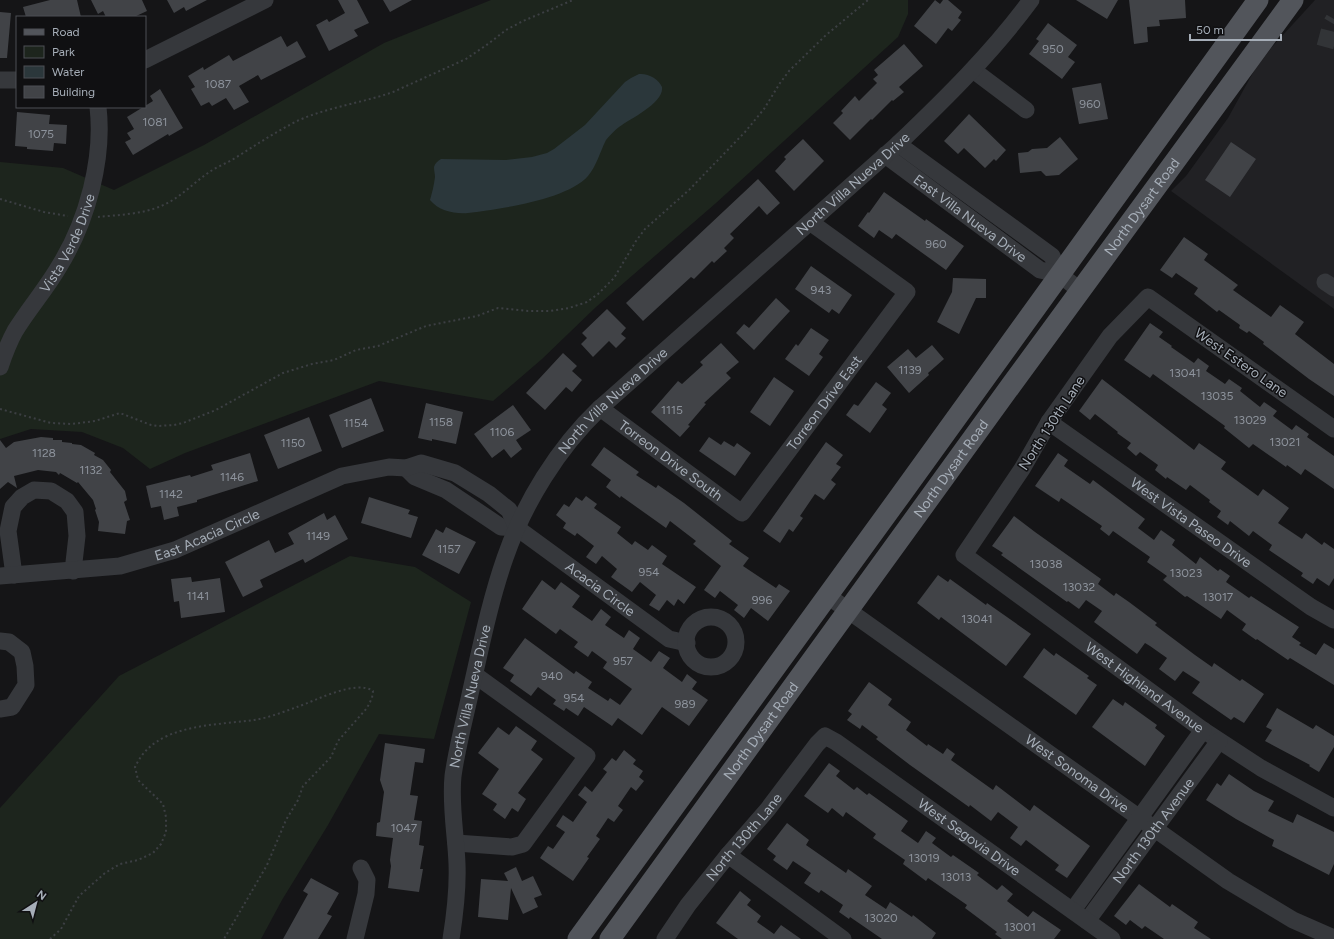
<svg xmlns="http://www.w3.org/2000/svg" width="1334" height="939" font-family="Figtree,sans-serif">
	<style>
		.built { fill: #212124 }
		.green { fill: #1d251d }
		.water { fill: #2b373b }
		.building { fill: #414347 }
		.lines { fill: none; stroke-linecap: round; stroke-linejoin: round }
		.minor-tunnel { stroke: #323437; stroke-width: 17; stroke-dasharray: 17 8; stroke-linecap: butt }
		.path { stroke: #3c3f43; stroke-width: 2; stroke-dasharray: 2 3; stroke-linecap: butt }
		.minor { stroke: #36383c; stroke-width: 17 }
		.major { stroke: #52555b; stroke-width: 21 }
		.labels { text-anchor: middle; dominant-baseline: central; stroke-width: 3; stroke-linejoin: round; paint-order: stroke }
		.number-label { font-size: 12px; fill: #8d939c }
		.street-label { font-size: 14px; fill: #a6aeb8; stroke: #101012 }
	</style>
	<rect width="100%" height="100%" fill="#151517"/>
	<path class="built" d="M1315,0H1334V309L1171,191L1186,176L1228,118L1255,69L1272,47Z"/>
	<path class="green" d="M491,0H908V14L898,37L716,203L596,307L542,359L493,401L379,381L185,453L150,469L123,448L82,432L31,429L0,439V162L63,168L114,190L204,145L384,43Z
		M350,556L415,567L471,602L434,739L379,734L328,825L282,900L261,939H0V808L119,676Z"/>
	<path class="water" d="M639,74C648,73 659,79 662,87C664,103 631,118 619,127C614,131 610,135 606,140C600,152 596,167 588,176C567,200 499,209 468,213C454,214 439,211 430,200C432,193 434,185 435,177C435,174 434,171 434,167C435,163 438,161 441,159L506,160L532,157L547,153L554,149L585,125L625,82L631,78Z"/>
	<path class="building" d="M50,0H77L81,17H26L23,7Z
		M91,0H142L147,11L134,17H106L103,11L98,14Z
		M167,0H207L186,11L184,7L174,13Z
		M338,0H357L369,23L354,30L358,36L329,51L316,25L327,19L329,22L345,13Z
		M383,0H412L390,12Z
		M935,0L940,4L943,0H948L962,12L958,18L961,20L952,31L948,28L936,44L914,26Z
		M1076,0H1118L1107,19Z
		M1129,0H1185L1186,18L1159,20L1160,26L1147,27L1148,42L1134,44Z
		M0,12L11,13L7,58H0Z
		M1048,23L1077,45L1068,57L1075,62L1062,79L1029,54L1039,41L1036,39Z
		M281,36L287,47L297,41L306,57L261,80L258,75L239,86L249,102L234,110L226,98L212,106L209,102L201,106L191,89L195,87L188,76L203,67L204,70L229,55L233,61Z
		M904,44L923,66L899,87L904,92L893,101L892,100L872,120L871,119L850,140L833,123L843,113L841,111L855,96L859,101L877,83L873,79L878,75L874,70Z
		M1101,83L1108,119L1079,124L1072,88Z
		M160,89L183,128L169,136L168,134L133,155L125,142L131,139L127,133L134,129L127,117L153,101L150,96Z
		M17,112L50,115L49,124L67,125L66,144L54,143L53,151L27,149V147L15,146Z
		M969,114L1006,150L996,161L994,159L985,168L964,148L958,154L944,141Z
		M1060,137L1078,159L1059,175L1046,176L1041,171L1020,173L1018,153L1028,152L1032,149L1047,148Z
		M803,139L824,161L794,191L775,171L786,159L784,157Z
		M1231,142L1256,159L1230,197L1205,180Z
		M758,179L780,203L767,215L759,206L730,234L734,238L724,248L727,251L714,263L712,261L694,279L691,277L643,321L626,303Z
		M884,192L925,221L926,219L964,246L946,270L896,234L892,239L879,230L874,238L858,226L868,212L869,213Z
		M1184,237L1208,254L1204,260L1238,285L1233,290L1271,317L1280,305L1304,322L1295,334L1334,364V396L1309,379L1263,344L1264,342L1249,331L1247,333L1239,328L1240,325L1219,310L1217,312L1194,294L1198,288L1176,273L1172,278L1160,270Z
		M811,266L852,295L839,314L832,309L829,313L795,289Z
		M953,278L986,279V298H976L959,334L937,322L952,292Z
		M776,298L790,311L754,350L736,333L744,324L749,328Z
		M607,309L626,328L621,334L626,338L616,348L609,341L593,357L581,344L587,338L582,333Z
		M1150,323L1163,332L1159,337L1172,346L1171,347L1194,363L1198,358L1209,366L1206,371L1225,384L1229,379L1242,388L1240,391L1260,407L1264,402L1277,411L1273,416L1292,430L1296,425L1309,434L1307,437L1334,456V489L1305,469L1301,475L1287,465L1286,467L1253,444L1249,448L1224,428L1225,426L1153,374L1150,378L1124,360Z
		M811,328L829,340L819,354L823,357L809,376L785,359L796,344L798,346Z
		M721,343L739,362L726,373L731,378L704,403L706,404L688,425L690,426L680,437L651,412L678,381L682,384L703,365L700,362Z
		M932,345L944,359L928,373L929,375L909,393L887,367L908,349L916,358Z
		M563,353L577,366L572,371L582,380L572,392L566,387L545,410L526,393Z
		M774,377L794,391L770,426L750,412Z
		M1102,379L1194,450L1199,443L1226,462L1221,469L1258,496L1263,489L1289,508L1278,523L1302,539L1306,533L1322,545L1324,542L1334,549V578L1329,586L1317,578L1313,584L1301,576L1303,573L1269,550L1272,545L1253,531L1249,536L1230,521L1228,525L1217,517L1221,511L1209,502L1210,500L1190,485L1186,490L1167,477L1166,479L1155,470L1158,465L1140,452L1136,456L1127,448L1131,443L1117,433L1118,432L1095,414L1090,420L1079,411Z
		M876,382L891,393L882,405L887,409L870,433L846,415L854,404L858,406Z
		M371,398L384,431L342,448L329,415Z
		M426,403L463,412L456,444L432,439V441L418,438Z
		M513,405L531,430L516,440L522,449L511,458L504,449L492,458L474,434Z
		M309,417L322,451L278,469L264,435Z
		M41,437L53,438V440H62V442L72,443V444L81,445L95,453L94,455L103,460L111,470L110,472L125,491L127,500L124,502L130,520L127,521L125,534L98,531L99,522L95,510L96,509L93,500L78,482L77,483L60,473L59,475L56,472L38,470L14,476L17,488L8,482L0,489V440L6,448L14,442Z
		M709,437L721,445L724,441L734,447L737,443L751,453L735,476L699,451Z
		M826,442L843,455L836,464L841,467L831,480L836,484L824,500L815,494L800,516L803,518L793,532L789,529L780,543L763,531Z
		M604,447L639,472L636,475L656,488L658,485L684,503L732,541L729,544L749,558L743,566L776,588L779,584L790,591L768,621L751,608L744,618L734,610L738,605L720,591L715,598L704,590L721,566L693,544L696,541L670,521L666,528L621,496L620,498L606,487L611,480L591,465Z
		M250,453L258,481L197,500V502L177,507L179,516L164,520L161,506L151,508L146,486L190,475L191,477L213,470L211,465Z
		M1058,453L1068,460L1064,466L1090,484L1093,480L1145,519L1138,528L1154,540L1161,530L1175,540L1172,545L1196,564L1200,557L1218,571L1220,569L1230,576L1226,582L1249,598L1251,596L1299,627L1292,637L1301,643L1299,645L1316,655L1324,643L1334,649V685L1290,658L1288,660L1257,639L1256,640L1242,630L1246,624L1227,610L1221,619L1187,596L1185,597L1163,580L1167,576L1147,562L1150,557L1113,531L1109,536L1100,529L1102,526L1061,498L1059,502L1035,486Z
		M586,496L597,504L594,508L621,527L617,533L632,545L635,541L648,550L652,545L667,556L662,564L696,587L684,604L678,599L674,606L667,600L659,611L649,605L656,595L640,582L632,592L611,577L617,569L602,556L596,564L586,557L594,546L577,533L575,536L563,528L566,523L556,515L564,504L569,507L576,497L582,501Z
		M369,497L410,510L408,514L418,517L411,538L361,523Z
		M324,513L327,520L335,515L348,539L305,563L303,559L260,580L263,587L243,597L225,562L269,540L275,553L294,544L288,533Z
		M1014,516L1035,532L1101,579L1098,584L1114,596L1116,593L1129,602L1157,623L1155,625L1195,655L1212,667L1214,663L1240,681L1242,679L1264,694L1244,723L1234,717L1231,720L1192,693L1200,682L1183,671L1175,681L1159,669L1167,658L1150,646L1145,643L1137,654L1094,622L1102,611L1086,600L1079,609L1068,601L1067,602L1001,555L1003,553L992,546Z
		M446,527L476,542L459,574L422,555L436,529L443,533Z
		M938,575L948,582L950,579L986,605L987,603L1031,634L1006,666L941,617L939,620L917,603Z
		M191,577L192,582L220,578L225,612L181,618L179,601L174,602L171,579Z
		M542,580L555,590L561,582L580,596L572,607L592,621L601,609L611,617L605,625L624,638L629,630L640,638L633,649L651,662L659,651L670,658L663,668L682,682L687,674L697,682L692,689L708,700L689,726L662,707L642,735L618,718L612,726L584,707L578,716L566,708L564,711L553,704L556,700L538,687L531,696L510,681L514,675L503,668L525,638L574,674L576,671L592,682L588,688L608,701L610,698L620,705L632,689L603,668L607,662L592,651L588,657L574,647L578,642L560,629L556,634L522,609Z
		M1044,648L1054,656L1056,653L1089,676L1087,678L1097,685L1076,715L1023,677Z
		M869,682L892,699L888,705L911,722L906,730L927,746L928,744L943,754L947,748L955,754L951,760L993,790L996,785L1030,811L1034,805L1090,846L1067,878L1055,870L1059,865L1026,840L1021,846L1010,838L1018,827L998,812L991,821L970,805L969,807L910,765L876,739L878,737L862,725L860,729L847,720L852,714L848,711Z
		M1113,699L1123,706L1125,702L1157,725L1155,728L1165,736L1145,766L1092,727Z
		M1277,708L1313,729L1316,725L1334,736V747L1319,772L1309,766L1310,765L1265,741L1272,730L1266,727Z
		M516,726L537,741L531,750L543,759L518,793L526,799L518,812L512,808L505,819L493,810L497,804L482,794L499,769L478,753L498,727L509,735Z
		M385,743L425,749L423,763L415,762L410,795L418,796L414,820L422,821L419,845L424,846L420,869H423L419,892L388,888L391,866L390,860L393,838L376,836L377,823L380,822L384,792L380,780Z
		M624,750L636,760L633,764L643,771L639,777L644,781L636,791L631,787L618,806L623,810L614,822L608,818L596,836L600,839L587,857L589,858L573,881L540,858L548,846L553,849L565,832L556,826L563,815L573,822L587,802L578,795L585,786L592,792L607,772L603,769L612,758L616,761Z
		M829,763L840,771L836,776L854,790L857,787L867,795L869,793L908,821L901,831L918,843L926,831L936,838L932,843L951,857L953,855L979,873L977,875L997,890L1002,885L1013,894L1007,901L1028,917L1033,911L1061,930L1054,939H1002L995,934L997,932L965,908L967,905L928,878L926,881L903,864L905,860L873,838L876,834L846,812L843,817L832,808L828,813L804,796Z
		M1229,774L1254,791L1274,801L1268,811L1293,823L1297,814L1334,832V864L1329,875L1272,846L1274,840L1236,819L1206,800L1217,783L1221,786Z
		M787,823L809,840L806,845L846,873L848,869L872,886L865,895L886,909L890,902L912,917L913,915L936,933L932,939H882L850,917L849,919L839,912L843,905L821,890L819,893L804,883L811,873L793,861L787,870L773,860L776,856L767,849Z
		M516,867L522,881L533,876L542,895L534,898L538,907L523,914L511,888L508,920L478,917L481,879L508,881L504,873Z
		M311,878L339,893L327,914L332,916L318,939H283L308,894L303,891Z
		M1139,884L1170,907L1172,904L1198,922L1194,928L1211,939H1164L1145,926L1142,929L1130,920L1126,925L1114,916Z
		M740,891L751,900L747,905L761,916L757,922L774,934L781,925L801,939H738L716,923Z"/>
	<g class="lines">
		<path class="minor-tunnel" d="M1325,47L1331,24L1334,19"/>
		<path class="path" d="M0,199L44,212L68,216
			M98,217C117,215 144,214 161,206C179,199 192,184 208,173C215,168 224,164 232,160C254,146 274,133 297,121C328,107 362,103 393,92L466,59L488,44L506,30L523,21L573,0
			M0,409L51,423L72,424L95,421L120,413L151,425L158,426L174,425L183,423L216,410L283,373L312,364L334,360L356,350L378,346L426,326L477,316L498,308L528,311H550L569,308L587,302L598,294L614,278L636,241L645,229L689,190L745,132L764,109L780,83L789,71L825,36L868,0
			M50,939L61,929L79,896L105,873L120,864L138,860L153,853L161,844L166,832V817L163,804L138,780L135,767C143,751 151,744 167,736C194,724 225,724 254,720C268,718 283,712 297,707C315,701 356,679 373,691L372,698L367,708L338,741L331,757L303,786L298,800L286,820L267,865L224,939"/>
		<g class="minor">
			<path d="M145,60L265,0"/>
			<path d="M973,70L1026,110"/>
			<path d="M0,80H17"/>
			<path d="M898,144L1052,256L1059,274"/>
			<path id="s1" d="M885,155L1036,267L1040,270L1059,274L1081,291"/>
			<path d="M1325,282L1334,288"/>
			<path id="s2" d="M0,367C4,355 9,342 15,331C29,308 47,288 60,265C87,221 104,159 98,107"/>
			<path id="s3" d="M600,408L742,513L907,292L810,222"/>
			<path id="s4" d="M1049,422L1311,607L1334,620"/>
			<path id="s5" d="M1334,429L1148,297L1110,336L1049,422L1022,469L964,555L1203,730L1261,768L1334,808"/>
			<path d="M406,468L415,477L446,490L501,527L517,528"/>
			<path d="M14,575L8,531L13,507L22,497L34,490L51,491L67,501L75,512L77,536L73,571"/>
			<path id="s6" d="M0,576L120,566L175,550L342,476L389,467L406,468L421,463L455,473L489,494L509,510L517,528L669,639L687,643"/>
			<path id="s7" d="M828,596L1228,881L1293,920L1334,938"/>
			<circle cx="711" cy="642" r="25"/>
			<path d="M0,641L9,642L22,652L25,666L26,685L12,707L0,709"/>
			<path d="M456,843L512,847L523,844L587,756L475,675"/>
			<path d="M728,855L843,939"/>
			<path d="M1073,910L1203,730"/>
			<path id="s8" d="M1087,921L1219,741"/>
			<path d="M355,939L366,894L367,880L361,868"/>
			<path id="s9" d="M451,939C455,914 458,889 457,864C456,835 450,805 453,776C457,747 465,718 471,690C481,646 490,601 505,558C524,503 558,448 600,408L898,144C945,99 992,53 1031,0"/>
			<path id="s10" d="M665,939L688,905L728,855L768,809L817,744L825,736L836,742L1112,939"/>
		</g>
		<g class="major">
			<path d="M578,939L900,496L1258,0"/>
			<path id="s11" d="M610,939L1012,384L1293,0"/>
		</g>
	</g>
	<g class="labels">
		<g class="number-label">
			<text x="1053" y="49">950</text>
			<text x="218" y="84">1087</text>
			<text x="1090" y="104">960</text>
			<text x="155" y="122">1081</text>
			<text x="41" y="134">1075</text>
			<text x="936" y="244">960</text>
			<text x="821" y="290">943</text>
			<text x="910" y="370">1139</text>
			<text x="1185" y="373">13041</text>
			<text x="1217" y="396">13035</text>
			<text x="672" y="410">1115</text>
			<text x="1250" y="420">13029</text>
			<text x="441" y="422">1158</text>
			<text x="356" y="423">1154</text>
			<text x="502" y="432">1106</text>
			<text x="1285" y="442">13021</text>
			<text x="293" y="443">1150</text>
			<text x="44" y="453">1128</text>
			<text x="91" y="470">1132</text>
			<text x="232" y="477">1146</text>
			<text x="171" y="494">1142</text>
			<text x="318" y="536">1149</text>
			<text x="449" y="549">1157</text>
			<text x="1046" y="564">13038</text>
			<text x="649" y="572">954</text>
			<text x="1186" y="573">13023</text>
			<text x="1079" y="587">13032</text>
			<text x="198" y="596">1141</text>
			<text x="1218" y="597">13017</text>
			<text x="762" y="600">996</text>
			<text x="977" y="619">13041</text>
			<text x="623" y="661">957</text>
			<text x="552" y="676">940</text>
			<text x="574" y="698">954</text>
			<text x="685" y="704">989</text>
			<text x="404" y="828">1047</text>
			<text x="924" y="858">13019</text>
			<text x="956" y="877">13013</text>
			<text x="881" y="918">13020</text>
			<text x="1020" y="927">13001</text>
		</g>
		<g class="street-label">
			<text stroke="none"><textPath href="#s9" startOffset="905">North Villa Nueva Drive</textPath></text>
			<text stroke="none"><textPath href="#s11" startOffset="905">North Dysart Road</textPath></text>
			<text stroke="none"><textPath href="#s1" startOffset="106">East Villa Nueva Drive</textPath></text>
			<text stroke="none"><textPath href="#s2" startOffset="142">Vista Verde Drive</textPath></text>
			<text transform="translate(1241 363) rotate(35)">West Estero Lane</text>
			<text stroke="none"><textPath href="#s9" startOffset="581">North Villa Nueva Drive</textPath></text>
			<text stroke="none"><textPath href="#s3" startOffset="314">Torreon Drive East</textPath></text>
			<text transform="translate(1052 423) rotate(-57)">North 130th Lane</text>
			<text stroke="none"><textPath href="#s3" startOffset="88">Torreon Drive South</textPath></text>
			<text stroke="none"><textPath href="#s11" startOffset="581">North Dysart Road</textPath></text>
			<text stroke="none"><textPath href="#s4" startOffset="174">West Vista Paseo Drive</textPath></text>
			<text stroke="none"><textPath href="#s6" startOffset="213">East Acacia Circle</textPath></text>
			<text stroke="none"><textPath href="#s6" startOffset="665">Acacia Circle</textPath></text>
			<text stroke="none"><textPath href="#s5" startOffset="770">West Highland Avenue</textPath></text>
			<text stroke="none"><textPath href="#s9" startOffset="245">North Villa Nueva Drive</textPath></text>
			<text stroke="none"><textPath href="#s11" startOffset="257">North Dysart Road</textPath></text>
			<text stroke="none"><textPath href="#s7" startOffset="306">West Sonoma Drive</textPath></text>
			<text stroke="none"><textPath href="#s8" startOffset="112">North 130th Avenue</textPath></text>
			<text stroke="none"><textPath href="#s10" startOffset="129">North 130th Lane</textPath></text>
			<text stroke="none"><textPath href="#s10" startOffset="435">West Segovia Drive</textPath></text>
		</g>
	</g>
	<rect x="16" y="16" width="130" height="92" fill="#101012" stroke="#4c4f54"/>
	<rect x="24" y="29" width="20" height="6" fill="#52555b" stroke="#4c4f54"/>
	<text x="52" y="36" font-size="12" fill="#a6aeb8">Road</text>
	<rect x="24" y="46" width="20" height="12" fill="#1d251d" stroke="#4c4f54"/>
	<text x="52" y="56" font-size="12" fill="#a6aeb8">Park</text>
	<rect x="24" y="66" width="20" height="12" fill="#2b373b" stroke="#4c4f54"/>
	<text x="52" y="76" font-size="12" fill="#a6aeb8">Water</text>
	<rect x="24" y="86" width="20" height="12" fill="#414347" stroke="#4c4f54"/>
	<text x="52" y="96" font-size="12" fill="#a6aeb8">Building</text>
	<g transform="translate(36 903) rotate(36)" stroke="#101012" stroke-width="3" paint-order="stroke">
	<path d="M0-3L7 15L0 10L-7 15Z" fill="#a6aeb8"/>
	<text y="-6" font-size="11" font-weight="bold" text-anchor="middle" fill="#a6aeb8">N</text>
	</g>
	<path d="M1190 34v6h91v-6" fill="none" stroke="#a6aeb8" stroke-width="2"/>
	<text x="1196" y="34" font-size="12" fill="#a6aeb8" stroke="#101012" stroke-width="3" paint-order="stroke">50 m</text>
</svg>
